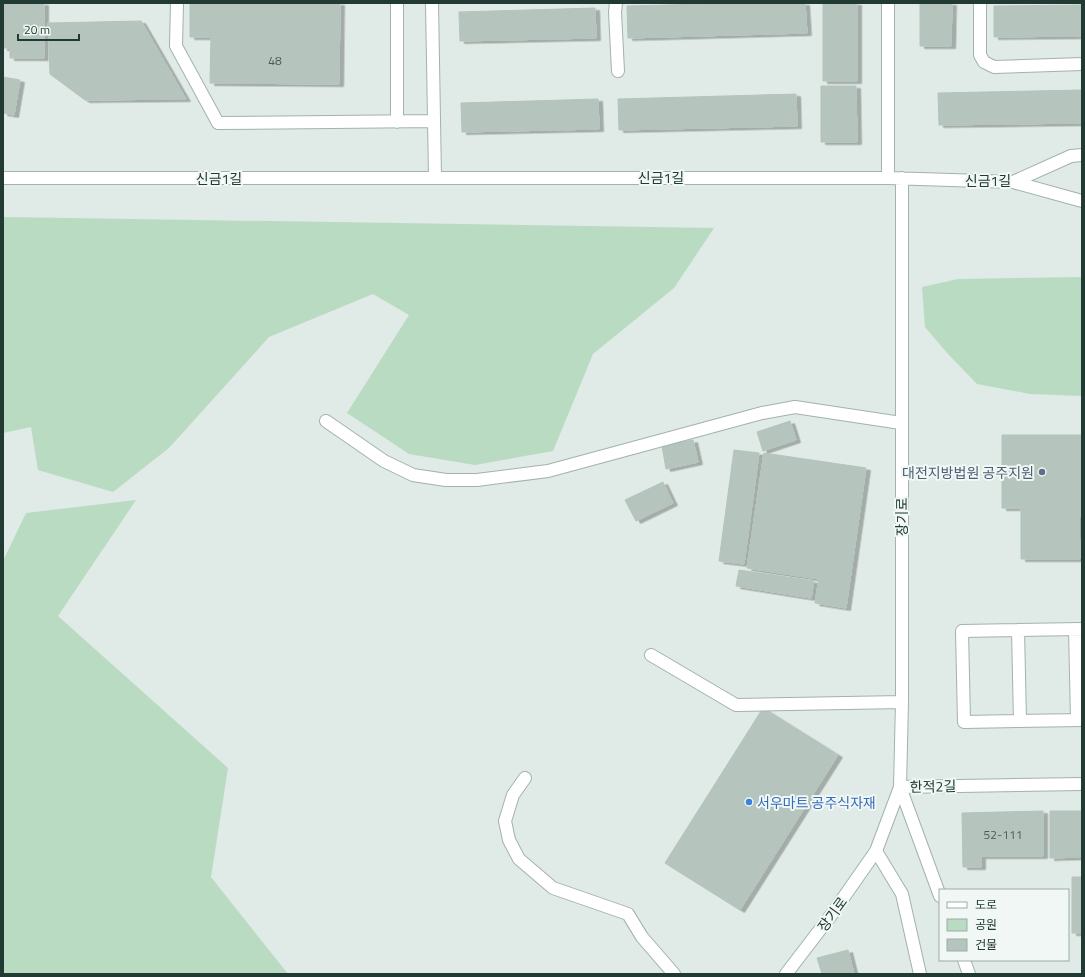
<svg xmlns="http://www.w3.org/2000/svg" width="1085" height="977" font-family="'Titillium Web','Noto Sans KR',sans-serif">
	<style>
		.green { fill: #b9dbc2 }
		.building { fill: #b5c5be; stroke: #b3c4bc; filter: url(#shadow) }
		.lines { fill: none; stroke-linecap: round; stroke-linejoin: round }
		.minor-casing { stroke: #a3b2ad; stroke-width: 14 }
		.minor { stroke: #fff; stroke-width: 12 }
		.service-dot { fill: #5c6f8a; stroke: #f0f7f4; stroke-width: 1.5 }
		.shop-dot { fill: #3f7fe0; stroke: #f0f7f4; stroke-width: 1.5 }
		.labels { text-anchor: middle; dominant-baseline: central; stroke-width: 4; stroke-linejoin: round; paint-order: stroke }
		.number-label { font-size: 12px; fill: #465d56 }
		.street-label { font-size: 14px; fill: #213a33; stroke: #f0f7f4 }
		.service-label { font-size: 14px; fill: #4e5e75; stroke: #f0f7f4; text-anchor: end }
		.shop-label { font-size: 14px; fill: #366cbe; stroke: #f0f7f4; text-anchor: start }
	</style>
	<defs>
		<filter id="shadow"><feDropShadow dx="4.5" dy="2.5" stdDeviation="0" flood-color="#0004"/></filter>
	</defs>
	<rect width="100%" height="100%" fill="#e0eae6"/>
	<path class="green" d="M3,217L69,218L714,228L674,288L593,354L553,451L475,465L409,454L347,413L409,315L373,294L269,337L169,448L113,492L38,470L31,427L3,433Z
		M1082,277V396L1030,394L977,384L948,354L925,327L922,287L958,279Z
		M136,500L58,616L228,768L211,877L288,974H3V561L26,513Z"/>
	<path class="building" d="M3,3H44V58H10V48H3Z
		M190,3H340L339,84L210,83L211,37H190Z
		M744,3H805L807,33L628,38L627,6Z
		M823,3H857V81H823Z
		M920,3H952L951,46H920Z
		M1082,5V36L994,37V6Z
		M595,8L596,38L460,41L459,12Z
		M141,21L186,99L85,100L50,74L48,23Z
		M3,77L20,80L14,115L3,113Z
		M821,86H856L857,142H821Z
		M1082,90V123L939,125L938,93Z
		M796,94L797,126L619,130L618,99Z
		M598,99L599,129L462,132L461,103Z
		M790,421L796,440L763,451L757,432Z
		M1002,435H1082V516H1079L1080,559H1021V508H1002Z
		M693,440L698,462L666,469L662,446Z
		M734,450L759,453L744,564L719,561Z
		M764,453L866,468L846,608L815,603L819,579L747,568Z
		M663,482L673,503L636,521L625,500Z
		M739,570L814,581L811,598L736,586Z
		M763,708L838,755L740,910L665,863Z
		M1043,811V856H981V867H963L962,813Z
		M1050,811H1082V857L1050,858Z
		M1072,877H1082V933H1072Z
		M848,950L854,974H822L817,958Z"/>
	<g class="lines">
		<defs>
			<path id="minor" d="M177,3L176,46L218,123L434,121
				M432,3L435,177
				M616,3L615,12L618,71
				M888,3V178
				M980,3V55L984,62L994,67L1082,64
				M397,122V3
				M3,178H888L1013,182L1071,156L1082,155
				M1013,182L1082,201
				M326,421L384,461L413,475L446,480H477L548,471L762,413L795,407L901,423
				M1075,629L1077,720
				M1082,629L962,631L964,722L1082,720
				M1018,630L1020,721
				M651,655L736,705L902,702
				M525,778L513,795L505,821L509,840L519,859L553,888L628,914L642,937L674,974
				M900,787L1082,784
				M900,787L940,896
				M876,851L902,894L920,974
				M964,960L969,974
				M786,974L832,914L876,851L900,787L902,702V178"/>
		</defs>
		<use href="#minor" class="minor-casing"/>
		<use href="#minor" class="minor"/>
	</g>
	<circle class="service-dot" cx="1042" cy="472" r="4"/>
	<circle class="shop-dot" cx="749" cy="802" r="4"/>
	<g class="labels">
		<g class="number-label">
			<text x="275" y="60">48</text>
			<text x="1003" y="834">52-111</text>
		</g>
		<g class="street-label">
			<text x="661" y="177">신금1길</text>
			<text x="219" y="178">신금1길</text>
			<text x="988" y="180">신금1길</text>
			<text transform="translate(901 517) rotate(-90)">장기로</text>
			<text transform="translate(933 786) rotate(-1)">한적2길</text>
			<text transform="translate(832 914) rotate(-54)">장기로</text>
		</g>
		<g class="service-label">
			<text x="1034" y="472">대전지방법원 공주지원</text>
		</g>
		<g class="shop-label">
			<text x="757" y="802">서우마트 공주식자재</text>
		</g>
	</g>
	<rect width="1085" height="977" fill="none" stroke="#213a33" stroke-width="8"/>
	<rect x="939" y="889" width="130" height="72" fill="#f0f7f4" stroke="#9daba7"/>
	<rect x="947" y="902" width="20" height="6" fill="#ffffff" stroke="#9daba7"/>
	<text x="975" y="909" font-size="12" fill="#213a33">도로</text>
	<rect x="947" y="919" width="20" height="12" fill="#b9dbc2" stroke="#9daba7"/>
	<text x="975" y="929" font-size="12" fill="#213a33">공원</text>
	<rect x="947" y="939" width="20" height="12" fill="#b5c5be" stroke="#9daba7"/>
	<text x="975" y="949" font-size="12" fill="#213a33">건물</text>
	<path d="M18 34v6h61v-6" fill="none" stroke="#213a33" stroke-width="2"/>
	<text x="24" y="34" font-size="12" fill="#213a33" stroke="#f0f7f4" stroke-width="3" paint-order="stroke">20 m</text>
</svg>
